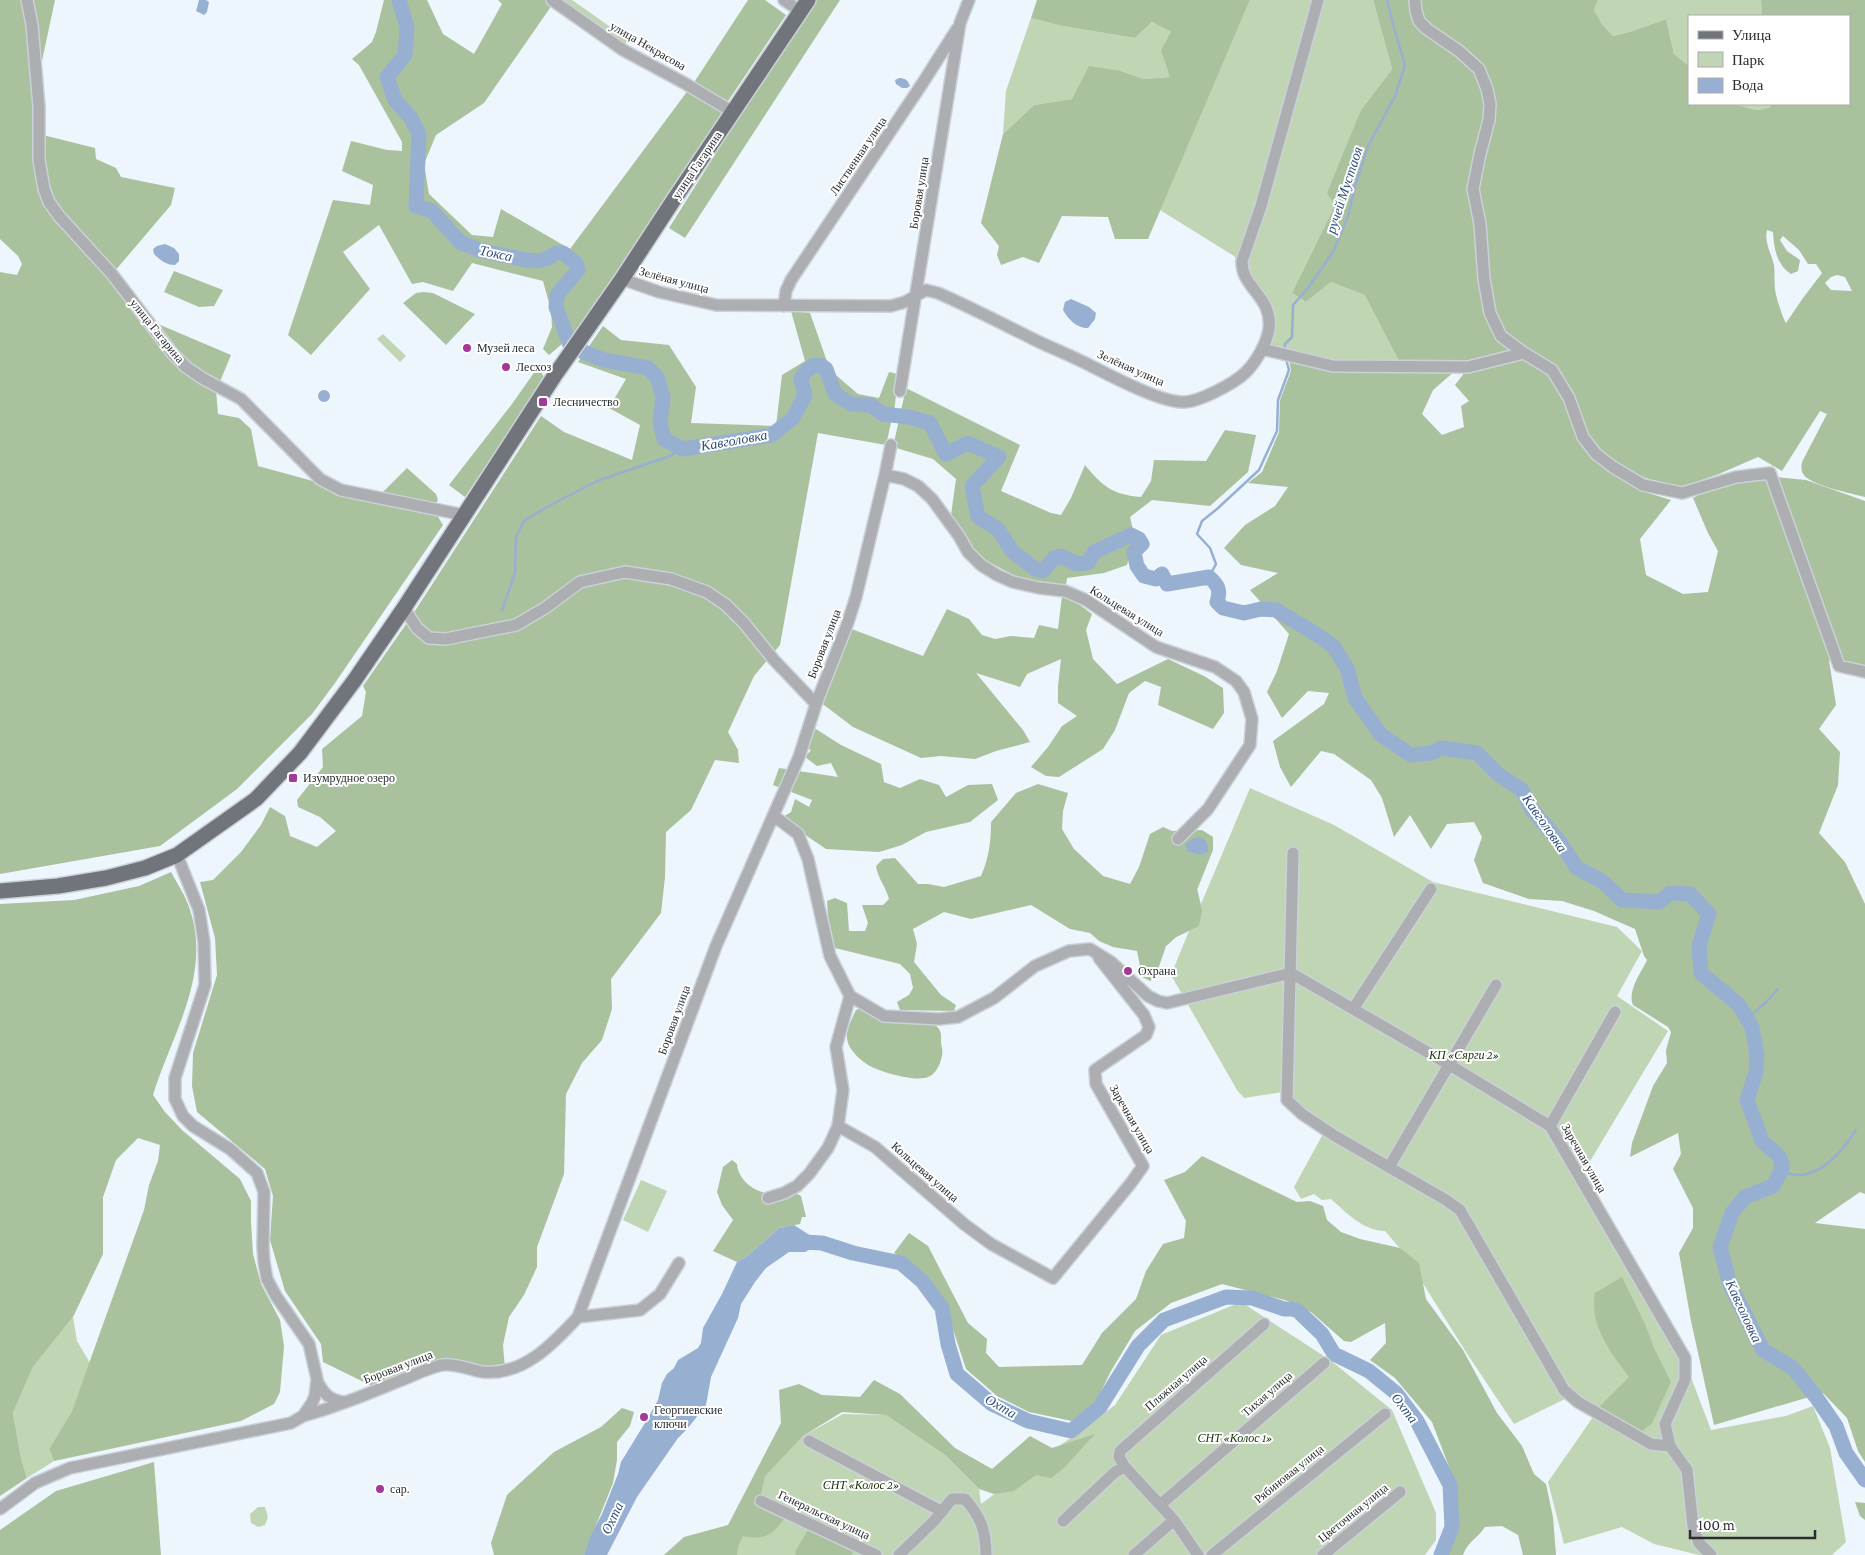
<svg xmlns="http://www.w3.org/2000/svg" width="1865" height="1555" font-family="'Crimson Pro',serif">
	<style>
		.green { fill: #c0d5b4 }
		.forest { fill: #aac19e; fill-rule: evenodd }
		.water { fill: #97b0d1 }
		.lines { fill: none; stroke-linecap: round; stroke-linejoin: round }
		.stream { stroke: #97b0d1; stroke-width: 2.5 }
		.river { stroke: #97b0d1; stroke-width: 15 }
		.minor-casing { stroke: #cad1d8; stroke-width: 14 }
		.major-casing { stroke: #cad1d8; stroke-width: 18 }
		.minor { stroke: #acaeb2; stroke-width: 11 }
		.major { stroke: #71747b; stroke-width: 15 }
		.poi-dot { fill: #a23899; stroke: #fff; stroke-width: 2 }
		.labels { text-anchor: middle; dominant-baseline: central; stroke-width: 4; stroke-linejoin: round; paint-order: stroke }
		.street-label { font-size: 12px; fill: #2a2d30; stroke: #fff }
		.poi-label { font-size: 12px; fill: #2a2d30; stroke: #fff; text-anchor: start }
		.park-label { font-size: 12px; font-style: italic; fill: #163200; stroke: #fff }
		.water-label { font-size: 14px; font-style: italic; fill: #2d4f7c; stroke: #fff }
	</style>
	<rect width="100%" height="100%" fill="#edf5fd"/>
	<path class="green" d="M560,0H572L629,40L625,45Z
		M1250,0H1373L1392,69L1361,110L1335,205L1292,293L1306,302L1331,282L1366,295L1400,363L1335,361L1269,346L1274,315L1264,291L1234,256L1160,210Z
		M1598,0H1761L1762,16H1689V66L1674,54L1666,19L1633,31L1613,36L1602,24L1594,10Z
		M1031,18L1062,26L1135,38L1152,22L1171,32L1170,77L1144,79L1121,71L1072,99L1034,105L1003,134L1006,91Z
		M1730,104H1772L1770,107C1756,113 1745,108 1730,104Z
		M383,334L406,356L400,362L377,339Z
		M1250,788L1334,825L1433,882L1617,927L1642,951L1617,996L1668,1031L1577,1183L1689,1372L1711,1430L1786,1416L1813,1406L1830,1448L1846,1542L1832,1555H1699L1654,1544L1622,1527L1564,1544L1548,1482L1593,1417L1565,1399L1514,1424L1466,1352L1404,1253L1385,1231C1362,1230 1347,1213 1331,1199L1322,1200L1314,1194L1301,1199L1294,1187L1323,1134L1283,1092L1244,1098L1237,1090L1171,975L1189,931L1176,937L1166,946L1194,877L1201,904Z
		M641,1180L667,1191L648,1232L623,1220Z
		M1241,1302L1330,1360L1392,1410L1436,1513V1540L1425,1555H714L761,1495L764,1476L803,1436L843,1414L886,1415L945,1455L979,1489L981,1504L1115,1405L1161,1335Z
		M73,1317L77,1341L90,1363L72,1411L49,1449L54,1461L27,1478L21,1458L13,1413L33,1367Z
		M258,1507H265L268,1517L265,1525L258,1527L251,1523L250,1514Z"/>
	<path class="forest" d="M0,0H22L27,26L34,107L37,177L97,261L171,355L216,390L218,414L239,418L251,429L258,466L437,515L443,525L335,683L312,714L237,789L160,846L0,874V272L17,275L22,264L18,256L0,239Z
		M33,0H55L40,70Z
		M384,0H427L443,34L474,54L502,4L498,0H545L552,5L484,103L436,135L424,164L429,194L472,235L493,237L501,209L570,249L689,89L724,110L617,273L574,334L549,355L543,349L552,327L551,310L543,281L472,263L453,291L423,282L412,284L379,225L343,252L370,289L311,355L288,335L333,200L370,205L373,185L342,171L351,141L387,150L402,151V142L359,65L352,59L372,42L376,32Z
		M748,0H765L786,15L726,104L693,84Z
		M817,0H840L685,238L669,228L740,115Z
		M1037,0H1250L1148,239H1115L1108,217L1062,216L1039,263L1023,257L1001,265L997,255L999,246L981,223L1003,134L1034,105L1072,99L1089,66L1121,71L1144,79L1170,77L1161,50L1171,32L1152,22L1135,38L1062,26L1031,18Z
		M1373,0H1598L1594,10L1602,24L1613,36L1633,31L1666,19L1674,54L1689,66V104C1702,104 1715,103 1728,104C1745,105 1752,114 1770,107L1772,104H1849V16H1762L1761,0H1865V497C1849,493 1820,487 1807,478C1801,474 1800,466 1803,460L1827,414L1820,411L1782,471L1758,457L1719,474L1682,487L1645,478L1612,462L1584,438L1592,459L1642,491L1671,500L1640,539L1646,575L1683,594L1708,592L1718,551L1708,533L1693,498L1726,482L1776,477L1806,480L1865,501V669L1829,660L1836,705L1819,729L1840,752L1838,785L1819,833L1845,862L1865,904V1194L1860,1192L1815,1223L1865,1229V1462L1858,1451L1847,1418L1823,1393L1714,1425L1691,1321L1679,1253L1693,1228V1208L1673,1169L1681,1154L1678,1133L1630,1157L1632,1143L1653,1086L1667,1063L1666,1050L1671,1032L1668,1027L1633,1005C1627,991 1641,973 1647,960L1644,956L1635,929L1594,911L1562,901L1529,899L1483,883L1474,860L1482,837L1474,822L1447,824L1431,849L1410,815L1394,837L1382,798L1371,780L1334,754L1321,751L1291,787L1280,767L1273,741L1324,704L1329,693L1308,691L1282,718L1267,692L1277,671L1289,634L1250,590L1278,573L1241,565L1224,548L1245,525L1275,506L1288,487L1248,483L1262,472L1279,432L1280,400L1291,371L1289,359L1332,370L1354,372L1455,371L1433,390L1422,414L1442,435L1464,427L1461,406L1469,401L1455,385L1468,368L1524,353L1468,366L1400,363L1365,295L1331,282L1306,302L1292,293L1335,205L1327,193L1361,110L1392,69ZM1767,230L1773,232C1774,248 1776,264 1791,274L1798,271L1800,260L1787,251L1780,240L1783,236L1799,250L1808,264H1816L1822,273L1803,298L1786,323C1782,316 1776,297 1775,289C1774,281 1775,273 1774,265C1771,252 1764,243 1767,230ZM1837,275L1845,277L1852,291L1831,290L1825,283L1831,277Z
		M43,135L95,148L96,159L116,168L121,177L175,188L171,205L114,272L61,213L47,188Z
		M174,271L223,290L214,306L199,307L164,292Z
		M423,292L433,293L475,314L446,345L403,303L416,293Z
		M791,311L810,313L830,370L858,394L879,398L889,372L898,374L895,405L886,445L818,433L780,645L754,676L728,732L738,750L739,763L715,760L691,810L666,832L665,877L661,913L611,979L612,1009L602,1040L582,1063L566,1094L564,1174L537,1247V1267L524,1295L509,1317L503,1345L505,1369L475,1370L449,1360L376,1388L323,1362L321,1344L285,1291L270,1240L273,1196L265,1169L197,1112L192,1086L193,1053L217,975L215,938L200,882L213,880L241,852L261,825L270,807L285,816L290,836L317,847L336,831L320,817L298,807L297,800L323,767L322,749L362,716L366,692L363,686L411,617L541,416L564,432L632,460L640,425L609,408L626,379L578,362L603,326L621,340L669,345L696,387L691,423L776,426L782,375L805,361Z
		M151,321L231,355L219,384L187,365Z
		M538,367L544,377L526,406L465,497L449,485L512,404Z
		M906,388L1020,445L1001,491L1051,513L1061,515L1071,498L1085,465C1102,486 1113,495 1141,497L1151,481L1154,460L1206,461L1225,430L1256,435L1248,472L1210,506L1152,500L1130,517L1136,542L1131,548L1127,565L1104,573L1067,578L1066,585L1040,582L1015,576L985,560L972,548L951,515L956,479L933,459L893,447Z
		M407,468L436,494L438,500L437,502L427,506L380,495Z
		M1062,596L1076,602L1092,614L1086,630L1093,659L1117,684L1168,659L1204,676L1223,688L1224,713L1213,729L1158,705L1161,687L1145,681L1129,693L1115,730L1103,749L1059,777L1046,776L1031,767L1048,747L1062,726L1077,716L1058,703V686L1061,659L1027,674L1020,687L976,673L1023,730L1030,742L996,751L975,759L941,756L921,758L853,727L820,702L849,628L923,656L947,609L969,619L982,635L995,639L1011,636L1034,638L1039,625L1058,629Z
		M808,724L841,745L881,764L884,782L900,788L920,779L939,785L946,797L968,785L992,784L998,800L970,822L926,832L902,845L879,852L826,849L792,826L783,817L791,812L795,799L809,807L812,800L773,785L779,768L838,777L831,763L817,766L805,757L811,750L801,745Z
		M1038,784L1068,793L1063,811L1062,829L1074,849L1103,876L1130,884L1139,867L1150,834L1163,827L1172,831L1202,830L1213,837V850L1197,890L1202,911L1199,926L1176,937L1166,946L1155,978L1150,981L1142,977L1137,951L1113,947L1099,941L1090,933L1070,929L1031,905L971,919L944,912L913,929L917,944L914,962L941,995L956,1005L954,1011L900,1010L897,1002L909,995L913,988L910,974L900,964L835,948L828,916L827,901L835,898L847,903L849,931H865L868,923L862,905H883L889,899C885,885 878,879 876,866L883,859L895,858L918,884H928L944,887L981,876C989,858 991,841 991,822L1016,793Z
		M171,872C177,883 185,895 189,907C213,974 172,1033 153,1095L165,1112L182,1130L240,1179L251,1201V1222L253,1254L261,1284L280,1320L284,1346L280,1392L274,1404L241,1421L54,1461L49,1449L72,1411L144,1210L149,1185L158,1161L160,1145L138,1138L116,1160L103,1197V1254L73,1317L33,1367L13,1413L21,1458L27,1478L0,1496V904L74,900L139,886Z
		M859,1009L934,1024C945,1033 939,1036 942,1048C943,1053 942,1057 940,1063C938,1068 934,1075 928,1077C916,1082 884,1073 872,1067C863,1063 851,1052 848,1043C844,1032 852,1019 856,1010Z
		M1202,1156L1297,1202L1310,1201L1323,1206L1327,1220L1341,1232L1360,1239L1400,1248L1419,1263L1426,1299L1463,1350L1497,1413L1522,1446L1534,1474L1546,1484L1553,1517L1556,1555H1523L1518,1535L1502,1526L1485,1527C1477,1539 1468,1541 1463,1555H1448L1459,1529L1454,1480L1432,1422L1395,1378L1370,1360L1386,1343L1385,1323L1351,1342L1344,1341L1311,1312L1288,1301L1222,1284L1171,1303L1135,1331L1111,1371L1095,1404L1072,1421L1029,1412L997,1396L966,1369L945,1305L928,1280L905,1260L894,1253L909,1233L928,1246L968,1323L987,1339L986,1353L999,1367L1082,1365L1102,1333L1136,1299L1146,1271L1163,1244L1184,1238L1186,1221L1164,1180L1185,1172Z
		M732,1160L737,1164C738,1178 751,1190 766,1193C781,1196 784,1186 801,1196L806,1217H802L800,1224L779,1228L747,1256L737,1262L713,1251L733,1220L722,1205L717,1192L723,1167Z
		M1622,1277L1645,1324L1654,1348L1671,1382L1652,1423L1641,1432L1598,1408L1629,1377C1611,1353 1589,1325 1595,1293Z
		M874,1380L900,1394L955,1448L992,1469L1030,1436L1052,1448L1095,1434L1064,1468L1051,1478L1036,1475L1014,1491L994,1494L979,1489L945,1455L886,1415L842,1412L803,1436L765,1476L761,1495L758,1503L786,1516C774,1534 766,1541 743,1536L738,1547L737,1555H664L684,1537L728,1525L781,1423L779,1390L799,1384L822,1395L860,1397Z
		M622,1408L634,1412L630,1426L617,1442V1460L613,1483L584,1555H494L491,1543L507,1495L554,1452L601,1427Z
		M154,1462L161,1555H0V1530L56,1491Z
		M1855,1502L1865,1503V1520L1860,1516Z
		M809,1528L856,1549L851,1555H796L795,1552Z"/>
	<path class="water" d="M199,0H206L209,2L207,12L204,15L196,11Z
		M899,78C905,78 908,80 910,86L907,88H902L896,84L895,80Z
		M165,244L174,248L179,254V261L175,265C166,265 160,260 154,254L153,249L157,246Z
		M1071,299L1089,307L1096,313L1095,319L1088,328C1076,328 1069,320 1063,310L1065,302Z
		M318 396a6 6 0 1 1 12 0a6 6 0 1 1-12 0Z
		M1196,837C1205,837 1209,843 1208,852L1200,855L1187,851L1185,844Z
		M794,1225L822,1243L805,1252H789L766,1268L755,1282L741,1304L738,1318L711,1377L706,1405L688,1428L678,1438L637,1497L607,1555H584L590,1537L602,1514L618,1474L621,1462L648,1418L658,1400L662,1383L667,1374L674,1368L678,1360L698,1348L701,1343L703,1328L722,1294L737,1262L747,1256L779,1228Z"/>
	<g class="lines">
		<path class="stream" d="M1284,351L1285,344L1292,337L1293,305L1308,288L1333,252L1348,216L1355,186L1368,146L1395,96L1405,66L1392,20L1387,0
			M1209,577L1216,564L1210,548L1197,534L1202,521L1217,509L1259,470L1277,431L1278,400L1289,370L1286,359
			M502,610L515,573L516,537L524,521L547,507L597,481L670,456L683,449
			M1748,1018L1765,1003L1778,989
			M1781,1171C1814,1186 1840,1155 1856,1130"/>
		<path class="river" d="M399,0L407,27L405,55L387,77L395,100L411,118L419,134L416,206L432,211L460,242L479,250L526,260L539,261L548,258L556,253H563L576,263L578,270L557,295L556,307L570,345L586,353L604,360L648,368L657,377L663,397L660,422L664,439L683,449L772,435L793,418L805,395L801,379L806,371L814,365L822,366L826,369L835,394L851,404L870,405L883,414L909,417L930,423L946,454L968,443L999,457L972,486L978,517L998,529L1012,551L1035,569L1043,571L1054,558L1061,556L1077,564L1088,563L1094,552L1131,535L1139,539L1142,544L1134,552L1137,566L1144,576L1156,579L1162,574L1167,584L1209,577C1218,585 1221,590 1217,602L1223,608L1244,613L1261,609L1276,610L1319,636L1334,647L1347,668L1355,698L1381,735L1411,755L1431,753L1441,748L1477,753L1498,774L1522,790L1532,810L1559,841L1577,868L1602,881L1622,900L1659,902L1670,893L1690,894L1709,914L1699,946L1701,973L1739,1005L1752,1027L1757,1055L1756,1072L1747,1100L1762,1141L1779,1156L1782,1163L1781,1171L1773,1186L1745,1197L1732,1213L1720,1247L1730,1285L1763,1350L1793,1368L1816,1397L1836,1426L1846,1453L1865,1480
			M802,1242L822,1243L853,1253L901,1263L922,1281L942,1308L948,1344L957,1374L992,1404L1028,1421L1071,1431L1100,1407L1138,1346L1164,1320L1226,1297L1252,1298L1284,1309H1292L1298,1311L1322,1334L1334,1354L1369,1371L1396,1393L1417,1421L1450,1485L1452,1527L1441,1555"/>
		<defs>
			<path id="minor" d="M27,0L32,25L39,107V160L44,189L49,202L59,216L112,274L173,354L186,367L202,378L241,399L320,479L341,490L464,515
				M552,0L623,50L686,84L733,112
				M784,0L800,11
				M1415,0L1416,11L1419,21L1427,29L1459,51L1479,69L1487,89L1490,104L1489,120L1480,154L1473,189L1480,224L1484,279L1490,313L1501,336L1524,353
				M622,279L659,292L716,305L891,306L905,302L926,290L938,293C970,307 1001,323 1033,339C1049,347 1065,353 1081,361C1106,373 1156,401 1182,402C1198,403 1235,383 1246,372C1256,362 1267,343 1269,329C1273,296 1241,288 1242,261L1261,206L1318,0
				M784,306L786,291L791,280L922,84L957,29
				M1262,349L1333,366L1468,367L1524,353L1552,370L1569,398L1583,437L1596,454L1613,467L1643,485L1682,493L1736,477L1770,473L1839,666L1865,672
				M900,391L960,23L969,0
				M885,475L904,479L918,486L932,499L959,536L968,552L981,565L997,575L1013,582L1039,588L1065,591L1086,600L1156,647L1215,667L1236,681L1244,692L1252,719L1250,745L1208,809L1178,839
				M404,608L417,628L429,638L446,639L516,625L545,608L580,582L625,572L671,579L707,592L726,605L744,623L774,660L816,704
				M774,816L798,834L808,859L830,956L850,996L884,1016L939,1019L958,1017L994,998L1035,966L1069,951L1090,949L1111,962L1148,996L1158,1001L1167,1003L1291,973
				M1293,853L1287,1100L1302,1114L1335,1136L1446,1200L1460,1210L1564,1390L1578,1402L1651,1444L1670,1446
				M1291,973L1448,1064L1550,1126L1685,1358V1380L1665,1424L1670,1446L1687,1470L1693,1526L1699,1543L1711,1555
				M1353,1009L1431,889
				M838,1126L875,1147L964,1224L991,1244L1053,1278L1131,1183L1143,1166L1096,1084L1095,1070L1146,1035L1149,1027L1144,1015L1099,958
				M1550,1126L1615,1012
				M1389,1167L1496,985
				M768,1198L784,1193L797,1186L809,1174L828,1148L838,1126L843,1090L836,1047L850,996
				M578,1317L640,1310L660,1294L679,1263
				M317,1381C324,1394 330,1401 345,1402
				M303,1416C336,1407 368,1394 399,1381C413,1376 427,1368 442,1365C456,1363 470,1370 483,1372C523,1376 553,1344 578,1317L716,946L799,757L816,704L847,625L856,597L885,475L891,445
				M809,1441L941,1511
				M761,1501L876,1555
				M1160,1505L1324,1363
				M0,1509L35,1483L70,1468L291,1423L303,1416L312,1403L315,1396L317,1379L309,1344L276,1296L267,1279L264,1262L263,1247L264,1192L257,1173L230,1149L193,1126L183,1116L175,1099V1078L205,985L204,942L199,910L177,855
				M1063,1521L1115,1472L1125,1467
				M899,1555L935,1520L952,1499H965C981,1517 986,1531 986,1555
				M1134,1555L1174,1520
				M1198,1555L1174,1520L1125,1467L1119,1457L1120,1451L1264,1324
				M1212,1555L1385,1414
				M1323,1555L1400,1492"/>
			<path id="major" d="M0,891L58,886L106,878L145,868L177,855L256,799L300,753L354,681L404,608L555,375L622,279L673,201L808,0"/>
		</defs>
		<use href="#minor" class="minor-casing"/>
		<use href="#major" class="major-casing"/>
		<use href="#minor" class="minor"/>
		<use href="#major" class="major"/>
	</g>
	<g class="poi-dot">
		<circle cx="467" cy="348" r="5"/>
		<circle cx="506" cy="367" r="5"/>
		<rect x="538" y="397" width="10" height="10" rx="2.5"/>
		<rect x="288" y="773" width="10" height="10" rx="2.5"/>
		<circle cx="1128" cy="971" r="5"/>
		<circle cx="644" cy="1417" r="5"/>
		<circle cx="380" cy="1489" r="5"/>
	</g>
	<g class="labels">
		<g class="street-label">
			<text transform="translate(648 46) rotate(30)">улица Некрасова</text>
			<text transform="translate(858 156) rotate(-56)">Лиственная улица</text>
			<text transform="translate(697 165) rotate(-56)">улица Гагарина</text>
			<text transform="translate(919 193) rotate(-81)">Боровая улица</text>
			<text transform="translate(674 280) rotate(15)">Зелёная улица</text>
			<text transform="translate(157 331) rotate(51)">улица Гагарина</text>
			<text transform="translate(1131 368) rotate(24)">Зелёная улица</text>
			<text transform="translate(1127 611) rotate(32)">Кольцевая улица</text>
			<text transform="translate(824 644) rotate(-69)">Боровая улица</text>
			<text transform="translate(674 1020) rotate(-70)">Боровая улица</text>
			<text transform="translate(1132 1119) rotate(60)">Заречная улица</text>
			<text transform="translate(1584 1158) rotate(60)">Заречная улица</text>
			<text transform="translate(925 1172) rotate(41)">Кольцевая улица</text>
			<text transform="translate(398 1367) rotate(-21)">Боровая улица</text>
			<text transform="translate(1176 1383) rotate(-41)">Пляжная улица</text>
			<text transform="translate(1267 1394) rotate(-41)">Тихая улица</text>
			<text transform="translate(1289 1474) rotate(-39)">Рябиновая улица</text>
			<text transform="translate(1353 1513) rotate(-39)">Цветочная улица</text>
			<text transform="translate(824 1515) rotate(25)">Генеральская улица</text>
		</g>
		<g class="poi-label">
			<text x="477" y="348">Музей леса</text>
			<text x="516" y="367">Лесхоз</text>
			<text x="553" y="402">Лесничество</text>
			<text x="303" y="778">Изумрудное озеро</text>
			<text x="1138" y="971">Охрана</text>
			<text x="654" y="1410">Георгиевские<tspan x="654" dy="14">ключи</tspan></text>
			<text x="390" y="1489">сар.</text>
		</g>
		<g class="park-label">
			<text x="1464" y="1055">КП «Сярги 2»</text>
			<text x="1235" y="1438">СНТ «Колос 1»</text>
			<text x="861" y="1485">СНТ «Колос 2»</text>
		</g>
		<g class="water-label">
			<text transform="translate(1344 190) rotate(-72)">ручей Мустаоя</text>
			<text transform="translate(496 253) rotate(12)">Токса</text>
			<text transform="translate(734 440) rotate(-10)">Кавголовка</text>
			<text transform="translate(1545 823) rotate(55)">Кавголовка</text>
			<text transform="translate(1744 1311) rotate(65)">Кавголовка</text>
			<text transform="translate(1001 1406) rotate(30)">Охта</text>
			<text transform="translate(1405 1408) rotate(52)">Охта</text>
			<text transform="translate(612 1518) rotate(-65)">Охта</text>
		</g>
	</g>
	<rect x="1688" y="15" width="162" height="90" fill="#ffffff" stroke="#aaabac"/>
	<rect x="1698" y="31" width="25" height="8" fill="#71747b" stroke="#aaabac"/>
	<text x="1732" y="40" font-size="15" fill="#2a2d30">Улица</text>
	<rect x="1698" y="52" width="25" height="15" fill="#c0d5b4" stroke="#aaabac"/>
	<text x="1732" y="65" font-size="15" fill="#2a2d30">Парк</text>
	<rect x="1698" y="78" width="25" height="15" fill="#97b0d1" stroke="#aaabac"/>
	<text x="1732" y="90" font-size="15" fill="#2a2d30">Вода</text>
	<path d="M1690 1530v8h125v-8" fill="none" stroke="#2a2d30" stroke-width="2.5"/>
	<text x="1698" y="1530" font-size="15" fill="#2a2d30" stroke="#ffffff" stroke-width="4" paint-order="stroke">100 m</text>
</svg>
